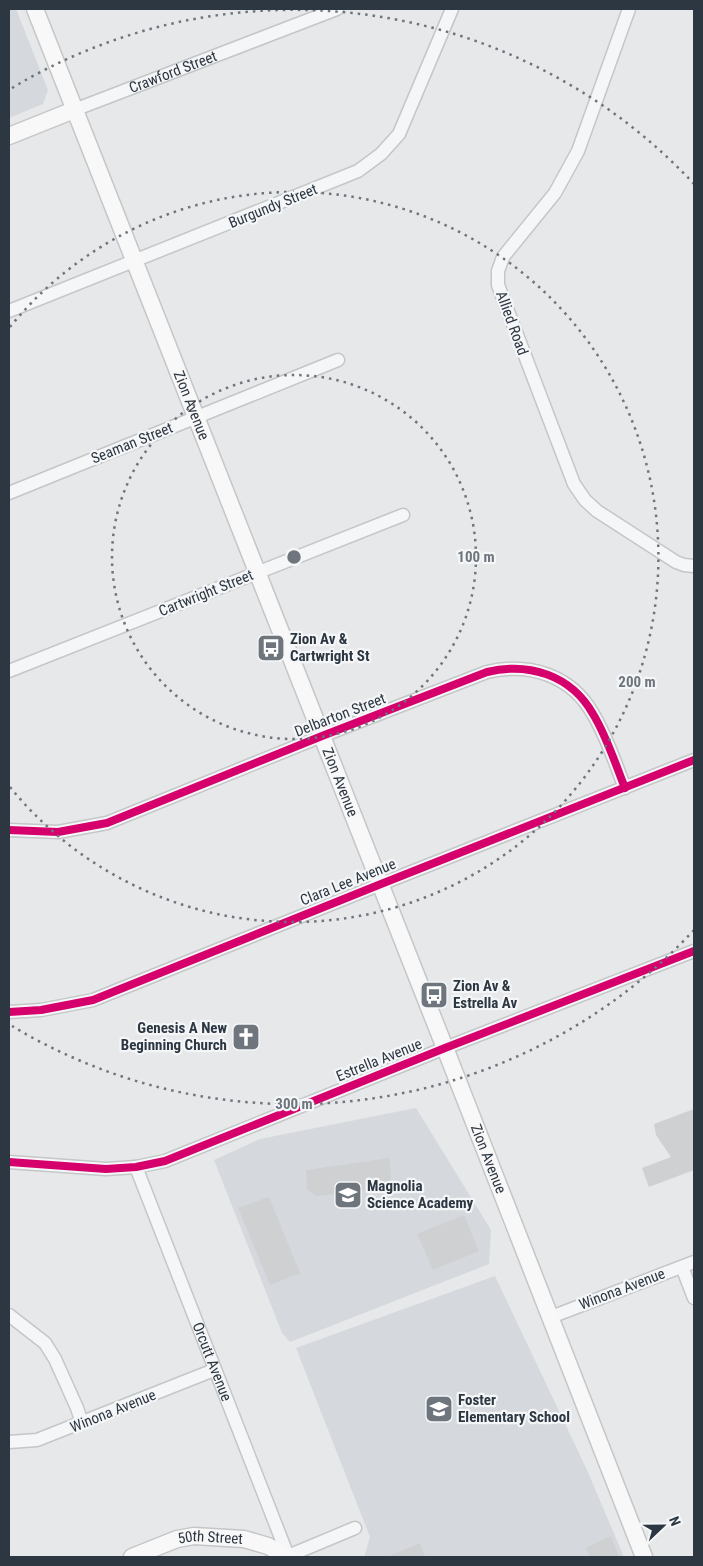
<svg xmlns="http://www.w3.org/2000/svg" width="703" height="1566" font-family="'Roboto Condensed',sans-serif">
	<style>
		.built { fill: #d5d8dd }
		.building { fill: #ced0d2 }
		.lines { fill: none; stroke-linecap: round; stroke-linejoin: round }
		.street-casing { stroke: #c4c6c8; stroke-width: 15 }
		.secondary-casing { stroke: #c4c6c8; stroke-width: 19 }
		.street { stroke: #f5f6f7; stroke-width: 12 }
		.secondary { stroke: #f8f8f8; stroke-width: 16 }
		.cycleway-casing { stroke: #f4f6f8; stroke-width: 11 }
		.cycleway { stroke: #d6006c; stroke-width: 8 }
		.ring { fill: none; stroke: #6e757d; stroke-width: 2.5; stroke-dasharray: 2.5 5 }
		.labels { text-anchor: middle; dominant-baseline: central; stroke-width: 4.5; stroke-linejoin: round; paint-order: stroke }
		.street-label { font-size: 15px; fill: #2d3742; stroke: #f4f6f8 }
		.poi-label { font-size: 15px; font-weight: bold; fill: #2d3742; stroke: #f4f6f8; text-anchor: start }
		.centre { fill: #6e757d; stroke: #f4f6f8; stroke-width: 2.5 }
		.ring-label { font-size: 15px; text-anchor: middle; font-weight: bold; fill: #6e757d; stroke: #f4f6f8; stroke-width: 4.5; stroke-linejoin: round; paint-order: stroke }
	</style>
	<rect width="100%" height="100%" fill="#e6e8ea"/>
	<path class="built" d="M9,9H16L48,90L43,104L9,118Z
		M416,1108L491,1230L489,1264L290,1342L282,1333L214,1160L260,1139Z
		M495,1276L587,1470L624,1557H364L370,1537L296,1348Z"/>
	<path class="building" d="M694,1109V1170L649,1187L642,1168L671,1157L656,1135L654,1124Z
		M389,1158L391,1174L390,1187L317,1196L307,1190L306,1170Z
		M269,1197L300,1273L270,1285L238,1208Z
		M464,1215L479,1251L433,1270L417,1234Z
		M611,1536L619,1557H590L586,1548Z
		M420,1543L425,1557H387Z"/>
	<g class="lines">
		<defs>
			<g id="street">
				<path d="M629,9L578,151L555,193L503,257L498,271V285L574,484L585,500L597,511L676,562L684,565L694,566"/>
				<path id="s1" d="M74,110L337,9"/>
				<path d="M9,311L358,171L381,154L399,134L452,9"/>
				<path d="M9,493L338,360"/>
				<path d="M9,671L403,515"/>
				<path d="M9,830L58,832L107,823L322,736L487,672C529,662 571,675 593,714C607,737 615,763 625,788"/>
				<path d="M9,1012L41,1010L93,1000L381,884L694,760"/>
				<path d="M9,1162L106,1169L136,1167L165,1161L445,1048L694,951"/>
				<path id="s2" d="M136,1167L288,1556L355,1528"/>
				<path d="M682,1267L694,1298"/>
				<path d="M9,1315L45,1343L55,1359L77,1408L82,1423"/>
				<path d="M551,1317L694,1262"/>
				<path d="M9,1442L37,1440L214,1370"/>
			</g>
			<g id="secondary">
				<path id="s3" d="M35,9L445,1048L644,1557"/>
				<path d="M9,136L74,110"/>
				<path id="s4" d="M132,1557L177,1539L194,1536L244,1539L268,1546L288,1557"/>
			</g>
		</defs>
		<use href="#street" class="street-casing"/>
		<use href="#secondary" class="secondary-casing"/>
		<use href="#street" class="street"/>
		<use href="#secondary" class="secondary"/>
		<defs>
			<path id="cycleway" d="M9,830L58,832L107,823L322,736L487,672C529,662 571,675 593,714C607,737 615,763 625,788
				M9,1012L41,1010L93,1000L381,884L694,760
				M9,1162L106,1169L136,1167L165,1161L445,1048L694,951"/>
		</defs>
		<use href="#cycleway" class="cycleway-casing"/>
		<use href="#cycleway" class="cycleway"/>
	</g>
	<g class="ring">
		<circle cx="294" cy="557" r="182"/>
		<path d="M10 327A365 365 0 1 1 10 787"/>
		<path d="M694 930A547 547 0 0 1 12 1026M12 88A547 547 0 0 1 694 184"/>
	</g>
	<defs>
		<symbol id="bus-square" viewBox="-11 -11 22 22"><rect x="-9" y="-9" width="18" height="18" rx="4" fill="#6e757d" stroke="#f4f6f8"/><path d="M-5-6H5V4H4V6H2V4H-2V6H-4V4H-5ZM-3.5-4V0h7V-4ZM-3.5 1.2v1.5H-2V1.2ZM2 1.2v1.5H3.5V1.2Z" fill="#fff"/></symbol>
		<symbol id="church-square" viewBox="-11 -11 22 22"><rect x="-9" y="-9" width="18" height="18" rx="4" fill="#6e757d" stroke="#f4f6f8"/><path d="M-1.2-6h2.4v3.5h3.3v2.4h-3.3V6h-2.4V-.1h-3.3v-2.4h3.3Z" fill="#fff"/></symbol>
		<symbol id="school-square" viewBox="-11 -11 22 22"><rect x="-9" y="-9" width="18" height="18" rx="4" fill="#6e757d" stroke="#f4f6f8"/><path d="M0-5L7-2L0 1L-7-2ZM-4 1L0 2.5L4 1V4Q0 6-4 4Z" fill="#fff"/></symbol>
	</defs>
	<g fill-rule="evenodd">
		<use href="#bus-square" x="255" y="632" width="32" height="32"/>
		<use href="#bus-square" x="418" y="979" width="32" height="32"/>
		<use href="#church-square" x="230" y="1021" width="32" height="32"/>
		<use href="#school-square" x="332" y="1179" width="32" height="32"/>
		<use href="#school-square" x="423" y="1393" width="32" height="32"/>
	</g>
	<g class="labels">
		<g class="street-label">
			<text stroke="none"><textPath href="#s1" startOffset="106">Crawford Street</textPath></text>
			<text transform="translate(273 206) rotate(-22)">Burgundy Street</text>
			<text transform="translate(512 323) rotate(70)">Allied Road</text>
			<text stroke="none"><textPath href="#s3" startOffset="426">Zion Avenue</textPath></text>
			<text transform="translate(132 443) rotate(-22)">Seaman Street</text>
			<text transform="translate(206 593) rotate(-22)">Cartwright Street</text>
			<text transform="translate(340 715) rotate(-21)">Delbarton Street</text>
			<text stroke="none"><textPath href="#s3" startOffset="831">Zion Avenue</textPath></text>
			<text transform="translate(348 882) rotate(-22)">Clara Lee Avenue</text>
			<text transform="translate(379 1060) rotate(-22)">Estrella Avenue</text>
			<text stroke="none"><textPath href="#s3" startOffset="1236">Zion Avenue</textPath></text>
			<text transform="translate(622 1289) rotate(-21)">Winona Avenue</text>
			<text stroke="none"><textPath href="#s2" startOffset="209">Orcutt Avenue</textPath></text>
			<text transform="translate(113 1411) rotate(-22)">Winona Avenue</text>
			<text stroke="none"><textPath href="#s4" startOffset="82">50th Street</textPath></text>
		</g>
		<g class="poi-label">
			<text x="290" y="639">Zion Av &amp;<tspan x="290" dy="17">Cartwright St</tspan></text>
			<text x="453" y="986">Zion Av &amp;<tspan x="453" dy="17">Estrella Av</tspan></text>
			<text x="227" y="1028" text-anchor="end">Genesis A New<tspan x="227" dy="17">Beginning Church</tspan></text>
			<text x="367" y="1186">Magnolia<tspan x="367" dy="17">Science Academy</tspan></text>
			<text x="458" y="1400">Foster<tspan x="458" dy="17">Elementary School</tspan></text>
		</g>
	</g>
	<circle cx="294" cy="557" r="8" class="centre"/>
	<g class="ring-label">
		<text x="476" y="562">100 m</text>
		<text x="637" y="687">200 m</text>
		<text x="294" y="1109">300 m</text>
	</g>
	<rect width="703" height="1566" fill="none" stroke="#2d3742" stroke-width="20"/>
	<g transform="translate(663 1526) rotate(68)" stroke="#f4f6f8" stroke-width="4" paint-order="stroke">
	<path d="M0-4L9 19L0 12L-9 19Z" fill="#2d3742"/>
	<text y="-8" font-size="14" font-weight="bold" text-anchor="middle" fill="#2d3742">N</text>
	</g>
</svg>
